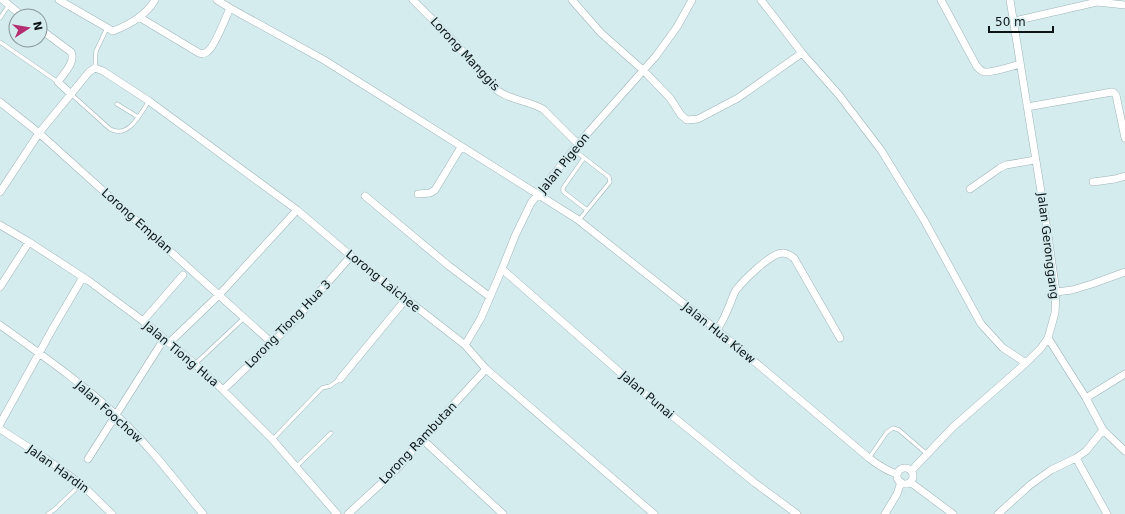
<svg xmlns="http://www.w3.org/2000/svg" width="1125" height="514" font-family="'DejaVu Sans',sans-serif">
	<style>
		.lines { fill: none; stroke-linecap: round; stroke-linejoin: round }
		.lane-casing { stroke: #9db3b6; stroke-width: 4.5 }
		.street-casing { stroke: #9db3b6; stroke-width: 8 }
		.lane { stroke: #fff; stroke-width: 3.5 }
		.street { stroke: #fff; stroke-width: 7 }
		.labels { text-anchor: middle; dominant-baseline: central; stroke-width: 4; stroke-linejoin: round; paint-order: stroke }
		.street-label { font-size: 12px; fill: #0c1415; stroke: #d5ecef }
	</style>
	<rect width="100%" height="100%" fill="#d5ecef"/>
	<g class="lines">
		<defs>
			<path id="lane" d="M0,18L9,5
				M0,42L58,82
				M95,68L96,51L107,28
				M71,94L110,129C129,139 140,114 149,101
				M117,104L138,117
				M574,150L609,177L610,182L579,220
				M584,158L563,188V191L565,193L587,210
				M195,364L244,318
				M273,439L322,388L330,386L340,379
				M869,458L887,432L893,428L899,430L927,454
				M296,467L331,433
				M48,514L55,509L81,484"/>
			<path id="street" d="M3,0L22,16
				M59,0L111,30L113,31C129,25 146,15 155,0
				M217,0L230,8L324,60L577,219L717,330L869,458C878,465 887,471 897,474
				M413,0L452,39L493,87C507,100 527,100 543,109L578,144
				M572,0L601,33L644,71L670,98L681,115L687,120L698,119L738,98L802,53
				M761,0L802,53L839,95L881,150L924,220L981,324L1003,348L1026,363
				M941,0L976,65C978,68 981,71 984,72C990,73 1013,66 1020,64
				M139,17L199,53C203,54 205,54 208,51C215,46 226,17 230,8
				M1014,21L1097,2L1125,5
				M40,29L71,52C76,62 64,73 58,82L71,94
				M0,102L39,133L272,343
				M1027,107L1112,92L1114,93L1116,95L1125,138
				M1093,182L1115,179L1125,176
				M970,189L1000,168L1006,165L1035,160
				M0,192L39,133L89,72L95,68L103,71L149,101L297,210L351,256L465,345L486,369L654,514
				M418,194L430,193L435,190L461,147
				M365,196L449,266L490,297
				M0,225L29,242L89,281L143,321L195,364L223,390L272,439L337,514
				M502,269L639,389L755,483L797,514
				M0,287L29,242
				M1056,292L1072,290L1092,284L1125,272
				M143,321L183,275
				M0,325C40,354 81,382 116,415C149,445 175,480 203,514
				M717,330C720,325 724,319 726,313C730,306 732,297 736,290C744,280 770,254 782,253C787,253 790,255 794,258L840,338
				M169,343L219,295L297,210
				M465,345L481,318L502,269L515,236L531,203L578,144L656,56L677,27L692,0
				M340,379L406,299
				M223,390L272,343L295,320L351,256
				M1086,398L1125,374
				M0,424L53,328L83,277
				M0,429L45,458L81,484L112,514
				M1103,430L1125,451
				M422,439L503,514
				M1076,458L1107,514
				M88,459L164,339
				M897 476a8 8 0 1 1 16 0a8 8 0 1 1-16 0Z
				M911,471L953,427L1026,363L1041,348L1048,338L1055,313L1056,292L1048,235L1010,0
				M910,482L953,514
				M348,514L399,467L422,439L486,369
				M885,514L897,494L901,482
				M998,514L1030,485L1051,470L1076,458L1086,451L1103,430L1086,398L1048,338"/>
		</defs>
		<use href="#lane" class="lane-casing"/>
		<use href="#street" class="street-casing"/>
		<use href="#lane" class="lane"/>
		<use href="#street" class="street"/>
	</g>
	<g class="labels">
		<g class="street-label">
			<text transform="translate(465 54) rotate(47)">Lorong Manggis</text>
			<text transform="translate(564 163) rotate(-51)">Jalan Pigeon</text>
			<text transform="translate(137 221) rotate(42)">Lorong Emplan</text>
			<text transform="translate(1048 246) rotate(83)">Jalan Geronggang</text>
			<text transform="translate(383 281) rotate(39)">Lorong Laichee</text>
			<text transform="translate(288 324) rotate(-46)">Lorong Tiong Hua 3</text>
			<text transform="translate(719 333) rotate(39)">Jalan Hua Kiew</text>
			<text transform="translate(181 354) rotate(40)">Jalan Tiong Hua</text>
			<text transform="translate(647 395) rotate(40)">Jalan Punai</text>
			<text transform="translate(109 412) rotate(42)">Jalan Foochow</text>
			<text transform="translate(418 443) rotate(-47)">Lorong Rambutan</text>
			<text transform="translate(58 469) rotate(36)">Jalan Hardin</text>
		</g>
	</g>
	<g transform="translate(28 28) rotate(78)"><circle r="19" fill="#d5ecef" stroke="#859698"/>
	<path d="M0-3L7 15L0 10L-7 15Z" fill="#b52e72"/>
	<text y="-6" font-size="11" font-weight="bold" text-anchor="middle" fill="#0c1415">N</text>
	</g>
	<path d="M989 26v6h64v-6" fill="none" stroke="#0c1415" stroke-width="2"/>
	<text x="995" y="26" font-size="12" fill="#0c1415" stroke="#d5ecef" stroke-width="3" paint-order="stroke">50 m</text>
</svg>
